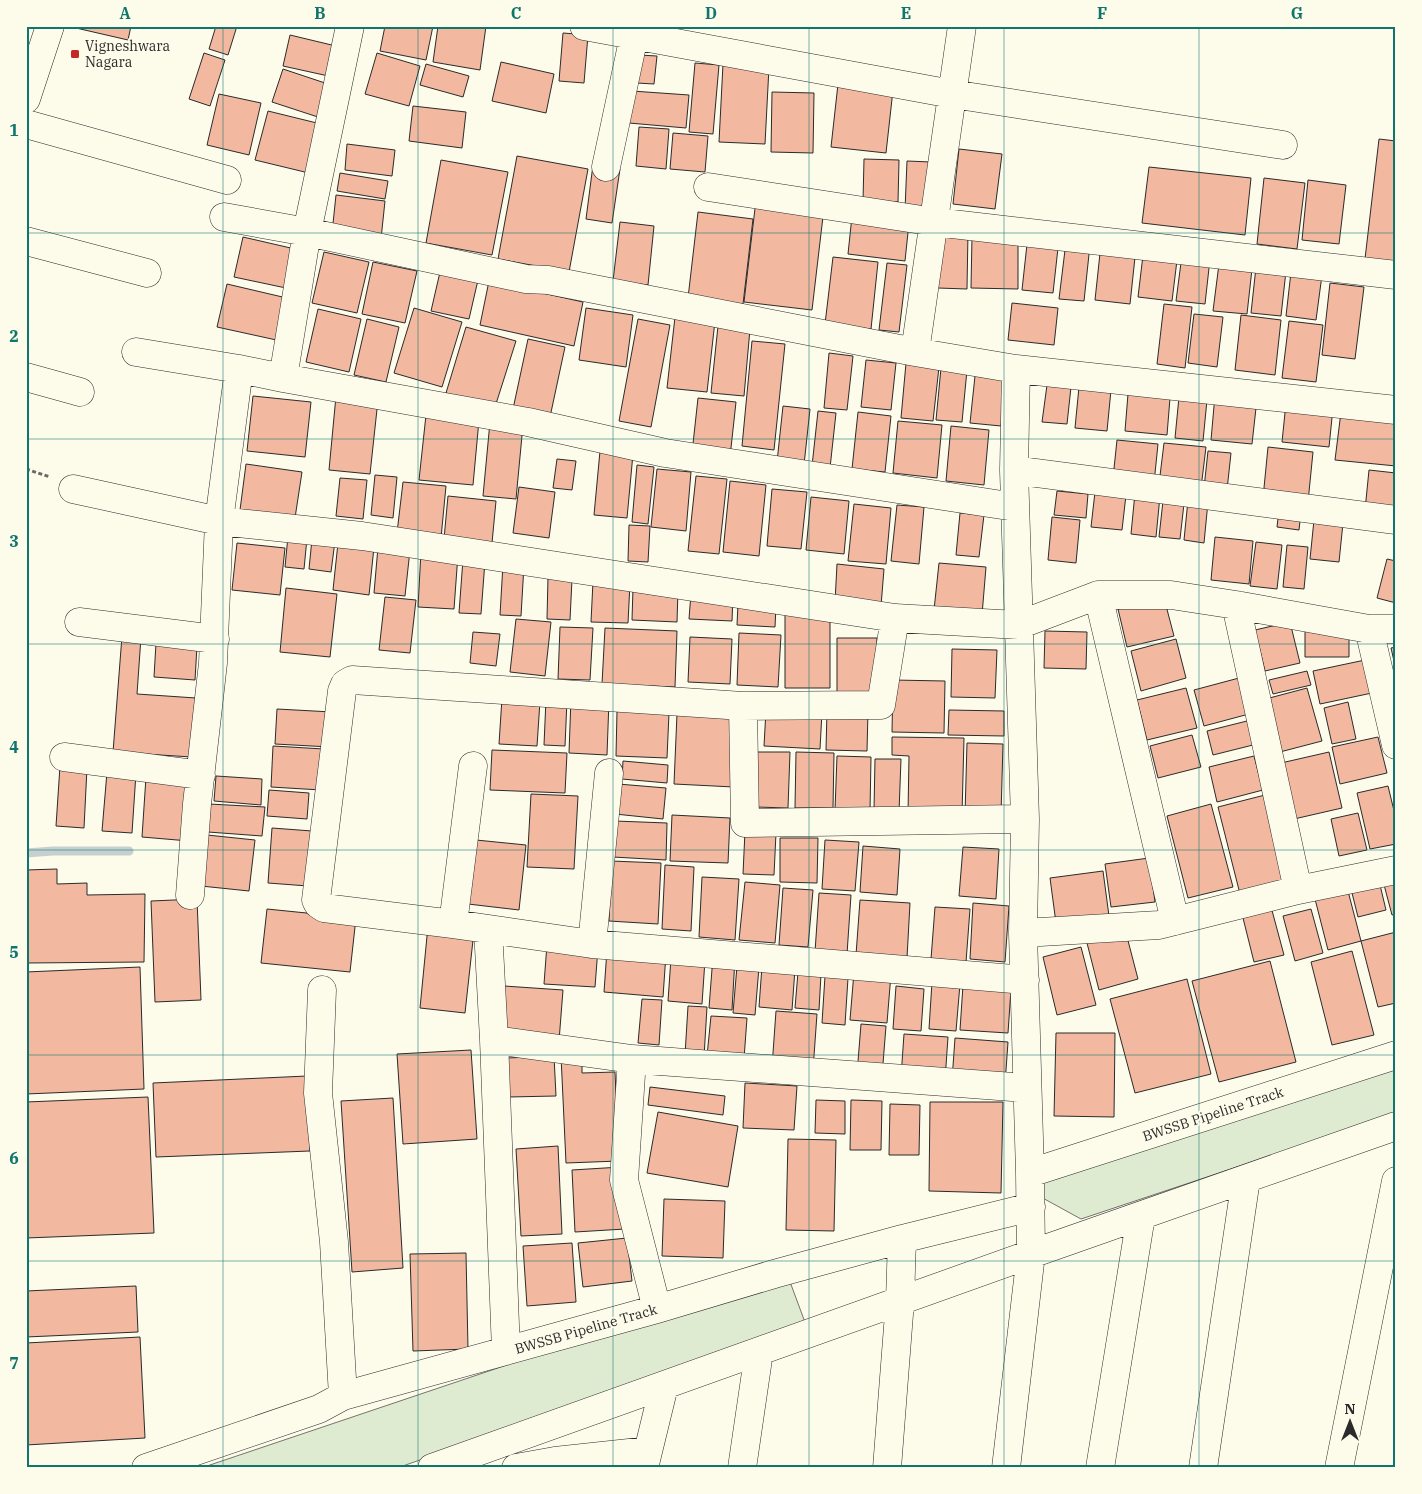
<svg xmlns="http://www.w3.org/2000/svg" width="1422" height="1494" font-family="'IBM Plex Serif',serif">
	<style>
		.green { fill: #deebd1; stroke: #74746e }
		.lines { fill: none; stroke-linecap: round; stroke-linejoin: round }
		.stream { stroke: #c7d0d0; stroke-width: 9 }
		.building { fill: #f2b8a0; stroke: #2b2b2b }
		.minor-casing { stroke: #2b2b2b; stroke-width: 29 }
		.path { stroke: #6a6964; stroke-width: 3; stroke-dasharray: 4 2.5; stroke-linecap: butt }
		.minor { stroke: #fdfbea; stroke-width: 28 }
		.grid { fill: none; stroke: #0f766e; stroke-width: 1; stroke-opacity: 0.55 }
		.poi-dot { fill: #c62828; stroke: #fdfbea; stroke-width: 2 }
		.labels { text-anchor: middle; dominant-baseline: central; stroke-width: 4; stroke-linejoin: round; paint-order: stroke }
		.poi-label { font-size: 14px; fill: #2b2b2b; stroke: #fdfbea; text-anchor: start }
		.street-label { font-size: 14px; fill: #2b2b2b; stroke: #fdfbea }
		.neatline { fill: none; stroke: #0f766e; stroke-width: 2 }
		.grid-label { font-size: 16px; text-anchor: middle; font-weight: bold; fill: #0f766e }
	</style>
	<rect width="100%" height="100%" fill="#fdfbea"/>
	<path class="green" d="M1396,1062V1114L1081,1219L1039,1196L1037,1177Z
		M786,1271L806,1325L397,1468H201Z"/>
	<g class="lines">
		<path class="stream" d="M26,853L53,851H129"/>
	</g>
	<path class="building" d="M77,26H131L128,40L76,28Z
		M216,26H237L228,55L209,49Z
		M385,26H433L426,60L380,51Z
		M438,26H486L480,70L433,62Z
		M563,33L588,35L584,83L559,81Z
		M290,35L340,47L333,77L283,66Z
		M204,53L225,60L210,106L189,99Z
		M377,53L420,66L409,106L365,94Z
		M639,55L657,56L654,84L637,83Z
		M501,62L554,74L546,113L492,101Z
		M695,63L719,65L713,134L689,132Z
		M426,64L469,76L463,97L420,85Z
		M723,64L769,67L765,144L719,142Z
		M283,69L331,85L321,118L272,102Z
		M838,84L893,90L886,153L831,147Z
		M632,91L689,95L686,128L629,123Z
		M772,92L814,93L813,153L771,152Z
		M219,94L261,103L249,155L207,145Z
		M413,106L466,112L462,148L409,141Z
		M268,111L325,125L313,174L255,160Z
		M639,127L669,129L666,169L636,166Z
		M673,133L708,136L705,172L670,169Z
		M1379,139L1396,141V262L1365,259Z
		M347,144L395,150L392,176L345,170Z
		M959,149L1002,154L995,209L953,204Z
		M517,156L588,169L569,272L498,259Z
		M864,159L899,160L898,202L863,201Z
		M441,160L508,172L492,255L426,243Z
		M907,161L931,162L930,211L905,210Z
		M593,165L620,169L612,223L586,219Z
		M1149,167L1251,178L1245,235L1142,223Z
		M340,173L388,181L385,199L337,191Z
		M1264,178L1305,183L1297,249L1257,244Z
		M1308,180L1346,185L1339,244L1302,240Z
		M336,195L385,201L381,239L332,233Z
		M756,200L824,208L812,310L744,302Z
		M698,212L753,219L743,304L688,298Z
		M852,216L909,223L905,261L848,254Z
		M620,222L654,226L648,285L613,281Z
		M939,232H968L967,289L938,288Z
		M1028,235L1059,239L1053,293L1022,290Z
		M972,236L1018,237V289L971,288Z
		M243,237L295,249L286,288L234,277Z
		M1066,242L1090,245L1084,301L1059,299Z
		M1101,244L1136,248L1130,304L1095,300Z
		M1144,247L1178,252L1172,301L1138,297Z
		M324,252L369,262L357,313L312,303Z
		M1182,255L1210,259L1205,304L1176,301Z
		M1220,256L1253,260L1247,314L1213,311Z
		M833,257L878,262L871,329L825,324Z
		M373,262L417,271L405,323L362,314Z
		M887,263L907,265L899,332L879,330Z
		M1256,267L1286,271L1281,316L1251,313Z
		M440,272L478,280L469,319L431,311Z
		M1291,272L1322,275L1316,320L1286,316Z
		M489,281L583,302L574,346L480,325Z
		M1330,283L1364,287L1355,359L1322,355Z
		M227,284L291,299L281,341L217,327Z
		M1012,303L1058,308L1054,345L1008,340Z
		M1164,304L1192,307L1185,368L1157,364Z
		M414,308L462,322L442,387L394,373Z
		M586,308L633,315L626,367L579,360Z
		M318,309L361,319L349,372L306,362Z
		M1194,314L1223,317L1217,367L1188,363Z
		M1241,315L1281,320L1275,375L1235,370Z
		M675,317L715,321L707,392L667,388Z
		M367,319L399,327L386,382L354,375Z
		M638,319L670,325L651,427L619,421Z
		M1289,321L1323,325L1316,382L1282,378Z
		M718,326L750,329L744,396L711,393Z
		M466,327L516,341L495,407L446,393Z
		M528,339L565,347L550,417L513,409Z
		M752,341L785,344L774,450L742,446Z
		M829,353L853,356L847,410L824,408Z
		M866,360L896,363L891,410L861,407Z
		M906,363L939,367L933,421L901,418Z
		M941,368L967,370L962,422L936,420Z
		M975,376L1006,380L1001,426L970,423Z
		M1047,385L1071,387L1067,424L1042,422Z
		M1079,387L1111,390L1107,431L1075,428Z
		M1128,394L1170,398L1167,435L1125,431Z
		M1215,395L1257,399L1252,444L1211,440Z
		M253,396L311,402L305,457L247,451Z
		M336,396L378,400L370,474L329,470Z
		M1179,397L1207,400L1203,441L1175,438Z
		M698,398L736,402L730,457L692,453Z
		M1286,403L1333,408L1329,447L1282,442Z
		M783,406L810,409L804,465L777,462Z
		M818,411L836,413L830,468L812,466Z
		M858,412L891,416L885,472L852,469Z
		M1341,412L1396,417V466L1335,460Z
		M426,415L479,420L473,485L419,480Z
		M898,421L942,425L937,478L893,473Z
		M490,422L523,425L516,499L483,496Z
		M951,426L989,430L984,485L946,481Z
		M1117,440L1158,444L1154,483L1113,478Z
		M1164,443L1206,447L1201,488L1159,484Z
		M1268,447L1313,452L1308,502L1263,498Z
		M600,451L633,454L627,518L594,515Z
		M1208,451L1231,453L1227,490L1204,488Z
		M557,459L576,461L572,490L553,488Z
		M246,464L302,472L295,518L240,510Z
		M637,465L654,467L648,524L632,522Z
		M657,469L691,472L686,531L651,527Z
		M1369,470L1396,473V513L1365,510Z
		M375,475L397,477L393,518L371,515Z
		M696,476L727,479L719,554L688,551Z
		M340,478L367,480L363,519L336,516Z
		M730,481L766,485L759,556L723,552Z
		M403,482L446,486L441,538L397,533Z
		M519,487L555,492L549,538L513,533Z
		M772,489L807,492L801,549L767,546Z
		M1057,491L1088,494L1086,518L1054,515Z
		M1095,492L1126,495L1122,530L1091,527Z
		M1164,492L1185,495L1180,539L1159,537Z
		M1135,493L1160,496L1156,537L1131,534Z
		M448,496L496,501L492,543L444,539Z
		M811,497L849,501L844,554L806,550Z
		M1188,500L1208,502L1204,543L1184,540Z
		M854,504L891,508L886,564L848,561Z
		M897,505L924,507L919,564L891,561Z
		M1279,510L1301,512L1299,530L1277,527Z
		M960,513L984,515L979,557L956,555Z
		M1052,517L1080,520L1076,563L1048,560Z
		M1314,520L1343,523L1339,562L1310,559Z
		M629,525L650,526L648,562L628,561Z
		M288,536L307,538L304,569L285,567Z
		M1215,537L1253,541L1249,584L1211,580Z
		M312,539L335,541L331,572L309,569Z
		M1256,542L1282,545L1277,589L1250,586Z
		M237,543L285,548L280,595L232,590Z
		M338,543L374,547L369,595L333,590Z
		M1287,545L1308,547L1304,589L1283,587Z
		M378,547L410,550L405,596L374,593Z
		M421,551L458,554L454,609L418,607Z
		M463,559L485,561L481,614L459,613Z
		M1387,559L1396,561V603L1377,598Z
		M939,563L986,567L982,615L934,610Z
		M503,564L524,565L521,616L500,615Z
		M837,564L884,569L881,606L835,602Z
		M548,577L572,579L570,620L547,619Z
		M593,581L630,583L628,623L591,622Z
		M286,588L337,594L330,657L280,652Z
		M633,588L678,590L677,622L632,620Z
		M691,593L733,595L732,621L689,619Z
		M385,597L416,600L410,653L379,650Z
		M1164,598L1174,636L1127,647L1118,609Z
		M738,604L776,606L775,627L737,625Z
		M785,612H830V688H785Z
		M516,619L551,622L545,676L510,672Z
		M1290,622L1300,663L1265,671L1255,630Z
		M560,627L593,628L590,680L558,679Z
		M605,628L677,631L675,687L602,684Z
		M1305,629H1349V657H1305Z
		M1045,631L1087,632L1086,669L1044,668Z
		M473,632L500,634L496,666L470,663Z
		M739,633L781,635L778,687L737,685Z
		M122,636L141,637L137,694L196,698L192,757L113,752Z
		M690,637L732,639L730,684L688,682Z
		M837,638H877V694H837Z
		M1176,639L1186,678L1141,691L1131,651Z
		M156,643L197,646L195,680L154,677Z
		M1396,647V670L1391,648Z
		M952,649L997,650L995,698L951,697Z
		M1365,660L1372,693L1320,704L1313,671Z
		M1307,671L1311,685L1273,694L1269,680Z
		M1239,678L1249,714L1204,726L1194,690Z
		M893,680L945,681L944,733L892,732Z
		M1186,688L1197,728L1147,740L1137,700Z
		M1307,688L1322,741L1276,753L1262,700Z
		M502,698L540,701L537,746L499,744Z
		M571,698L609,700L607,755L569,753Z
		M546,699L567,700L565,746L544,745Z
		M1348,702L1356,739L1332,744L1324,708Z
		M277,709L332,712L330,747L275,744Z
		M766,710L822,712L820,749L764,746Z
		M949,710L1004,711V736L948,735Z
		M617,711L669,713L667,758L616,756Z
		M827,711H868L867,751L826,750Z
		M677,714L737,717L734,787L674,784Z
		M1251,720L1257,744L1213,755L1207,731Z
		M1192,735L1201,767L1158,778L1150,746Z
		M892,737L964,738L962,815L908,814L909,756L892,755Z
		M1378,737L1387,773L1340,784L1332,747Z
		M967,743L1003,744L1001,815H965Z
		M273,746L324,749L321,790L271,787Z
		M492,750L567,753L565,793L490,790Z
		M757,752H790L788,808L756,807Z
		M796,752L834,753L833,808H795Z
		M1329,752L1342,808L1294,819L1281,763Z
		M837,756L871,757L870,811L835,810Z
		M1254,756L1263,790L1217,802L1209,767Z
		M875,759H901L899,812L874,811Z
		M623,761L668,765L667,783L622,779Z
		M60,766L87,768L84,828L56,826Z
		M107,772L136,773L132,833L102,831Z
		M216,776L262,779L261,805L214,801Z
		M146,777L193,780L189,841L142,837Z
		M618,784L666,788L663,819L615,814Z
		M1388,786L1396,819V844L1370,849L1357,793Z
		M269,790L309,793L307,819L267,816Z
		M531,794L578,796L574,869L527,867Z
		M1265,795L1287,882L1240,894L1218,807Z
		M209,804L265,807L262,836L208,832Z
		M1211,804L1233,887L1188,898L1167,816Z
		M1358,813L1367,850L1339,856L1331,819Z
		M672,815L730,818L728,863L670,861Z
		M615,821L667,823L666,860L613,857Z
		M272,828L312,831L308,886L268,883Z
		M745,831L776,833L774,875L743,874Z
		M207,835L255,840L249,891L201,886Z
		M780,838H818L817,883L780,882Z
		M476,840L526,845L519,910L468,904Z
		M825,840L859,842L855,891L822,889Z
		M863,846L900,849L897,895L860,892Z
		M963,847L999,849L996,899L959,896Z
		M1149,858L1155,902L1111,907L1105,864Z
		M611,861L661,863L658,924L609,921Z
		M665,865L694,867L691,931L662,929Z
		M57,869V884L87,883V895L145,894L144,962L26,963V870Z
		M1103,871L1109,916L1056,923L1050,878Z
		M702,877L739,879L735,940L699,937Z
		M1396,878V914L1392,915L1383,881Z
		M745,882L780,885L775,943L739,940Z
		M1380,885L1386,910L1358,917L1352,893Z
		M783,888L813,890L808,947L779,945Z
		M1348,891L1361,941L1328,950L1315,899Z
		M819,893L851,895L847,954L815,952Z
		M197,899L201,1000L155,1002L151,901Z
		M860,900L910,903L907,958L856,955Z
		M973,903L1009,906L1005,962L970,959Z
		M1270,903L1284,955L1254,962L1241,910Z
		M935,907L970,909L966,962L931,959Z
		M267,909L356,918L350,972L261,963Z
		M1311,909L1323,953L1295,961L1283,916Z
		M428,926L474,931L465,1013L420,1008Z
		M1396,932V1003L1378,1007L1361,941Z
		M1126,933L1138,979L1099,990L1087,943Z
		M547,944L598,948L595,987L544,984Z
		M1081,947L1096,1005L1057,1015L1043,957Z
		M607,950L666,954L663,997L604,992Z
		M1352,951L1374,1035L1332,1045L1311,962Z
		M713,956L735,958L732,1010L709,1008Z
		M671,958L705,960L702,1004L668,1001Z
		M1270,961L1296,1062L1219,1082L1192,981Z
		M737,966L759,967L755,1015L733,1013Z
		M762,966L795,969L792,1010L759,1007Z
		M140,967L144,1089L26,1094V972Z
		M798,972L821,974L819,1010L795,1008Z
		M854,972L891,974L887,1023L850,1020Z
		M825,976L848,978L845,1025L822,1023Z
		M1187,979L1211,1074L1135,1093L1110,999Z
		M932,982L960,984L956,1031L929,1029Z
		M963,985L1011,989L1008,1033L960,1030Z
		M504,986L563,990L559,1041L500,1037Z
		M896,986L924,989L921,1031L893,1029Z
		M642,999L662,1000L659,1045L638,1043Z
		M688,1006L707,1007L704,1057L685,1055Z
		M776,1011L817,1014L813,1070L772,1067Z
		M711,1016L747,1018L744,1059L707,1056Z
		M861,1024L886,1026L882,1076L857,1074Z
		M1056,1033H1115L1114,1117L1054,1116Z
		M904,1034L948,1037L945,1080L901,1077Z
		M955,1038L1008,1042L1005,1084L952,1080Z
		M471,1050L477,1139L403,1144L397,1054Z
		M582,1055V1073L615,1072L619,1161L566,1163L561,1056Z
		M554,1056L556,1096L508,1097L507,1058Z
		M307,1076L310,1151L156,1157L153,1083Z
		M745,1083L797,1086L794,1130L743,1128Z
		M650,1087L725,1096L723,1115L648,1105Z
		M148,1097L154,1233L26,1238V1102Z
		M393,1098L403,1268L352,1272L341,1101Z
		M816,1100L845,1101V1134L815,1133Z
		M851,1100L882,1101L881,1150H850Z
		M930,1102H1003L1001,1193L929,1191Z
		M890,1104L920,1105L919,1155H889Z
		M658,1112L738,1126L728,1187L647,1173Z
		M788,1139L836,1140L834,1231L786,1230Z
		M558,1146L562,1234L521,1236L516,1149Z
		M621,1167L625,1229L575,1232L572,1170Z
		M664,1199L725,1201L723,1258L662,1256Z
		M627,1238L632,1281L583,1287L578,1243Z
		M572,1243L576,1302L527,1306L523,1246Z
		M466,1253L468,1349L413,1351L410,1254Z
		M136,1286L138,1332L26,1337V1291Z
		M140,1337L145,1438L26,1445V1343Z"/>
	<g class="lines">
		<defs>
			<path id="minor" d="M584,26L952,94L1283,145
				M26,99L50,26
				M26,124L227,180
				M606,167L634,36
				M708,187L935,222L1396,275
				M224,217L307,232L526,279L548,280L915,352L1016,369L1014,470L1025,819L1023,933L1030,1173L1031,1254L1006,1468
				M26,241L147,273
				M136,352L239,369
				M915,352L962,26
				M1016,369L1396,410
				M26,377L80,392
				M283,378L528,422L665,453L1015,507
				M1014,470L1396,520
				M73,489L219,521L362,536L895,618L1019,625L1098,595H1171L1236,605L1369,629H1396
				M1098,595L1175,921
				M1236,605L1298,890
				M895,618L881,705L743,706L352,680L345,684L342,691L316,900L318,904L324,908L453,924L592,944L1025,980
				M79,622L215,639
				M1369,629L1396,745
				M743,706L745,823L1025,819
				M64,757L201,775
				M190,895L197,804L213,663L219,521L239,369L283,378L307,232L350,26
				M453,924L473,766
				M488,929L494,1040L506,1351
				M1023,933L1159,925L1298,890L1396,870
				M592,944L609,773
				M322,990L318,1093L334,1242L343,1396
				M494,1040L632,1059
				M1030,1173L1396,1055
				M657,1309L624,1180L632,1059L1027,1088
				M146,1468L319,1409L343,1396L657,1309L774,1274L902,1239L1031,1207
				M432,1468L1031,1254L1396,1126
				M516,1468L555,1461L648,1451
				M644,1468L664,1386
				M742,1468L759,1352
				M887,1468L900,1301L902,1239
				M1100,1468L1141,1216
				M1203,1468L1246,1179
				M1339,1468L1396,1181"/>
		</defs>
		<use href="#minor" class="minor-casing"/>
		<path class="path" d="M26,469L50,477"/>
		<use href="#minor" class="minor"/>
	</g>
	<path class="grid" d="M223,26V1468M418,26V1468M613,26V1468M809,26V1468M1004,26V1468M1199,26V1468M26,233H1396M26,439H1396M26,644H1396M26,850H1396M26,1055H1396M26,1261H1396"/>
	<rect class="poi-dot" x="70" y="49" width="10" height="10" rx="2.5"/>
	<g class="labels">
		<g class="poi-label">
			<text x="85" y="46">Vigneshwara<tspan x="85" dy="16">Nagara</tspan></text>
		</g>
		<g class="street-label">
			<text transform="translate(1213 1114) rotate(-18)">BWSSB Pipeline Track</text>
			<text transform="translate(586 1329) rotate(-16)">BWSSB Pipeline Track</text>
		</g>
	</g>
	<rect width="1422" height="1494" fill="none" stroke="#fdfbea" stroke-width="55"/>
	<g transform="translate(1350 1422)" stroke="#fdfbea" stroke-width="4" paint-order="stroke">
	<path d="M0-4L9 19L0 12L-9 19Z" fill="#2b2b2b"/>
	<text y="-8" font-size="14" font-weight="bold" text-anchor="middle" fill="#2b2b2b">N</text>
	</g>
	<rect x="28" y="28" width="1366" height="1438" class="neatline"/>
	<g class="grid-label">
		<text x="125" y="19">A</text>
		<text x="320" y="19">B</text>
		<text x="516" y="19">C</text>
		<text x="711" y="19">D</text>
		<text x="906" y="19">E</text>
		<text x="1102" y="19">F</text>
		<text x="1297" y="19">G</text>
		<text x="14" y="136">1</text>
		<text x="14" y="342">2</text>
		<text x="14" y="547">3</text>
		<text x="14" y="753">4</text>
		<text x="14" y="958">5</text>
		<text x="14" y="1164">6</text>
		<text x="14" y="1369">7</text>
	</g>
</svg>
